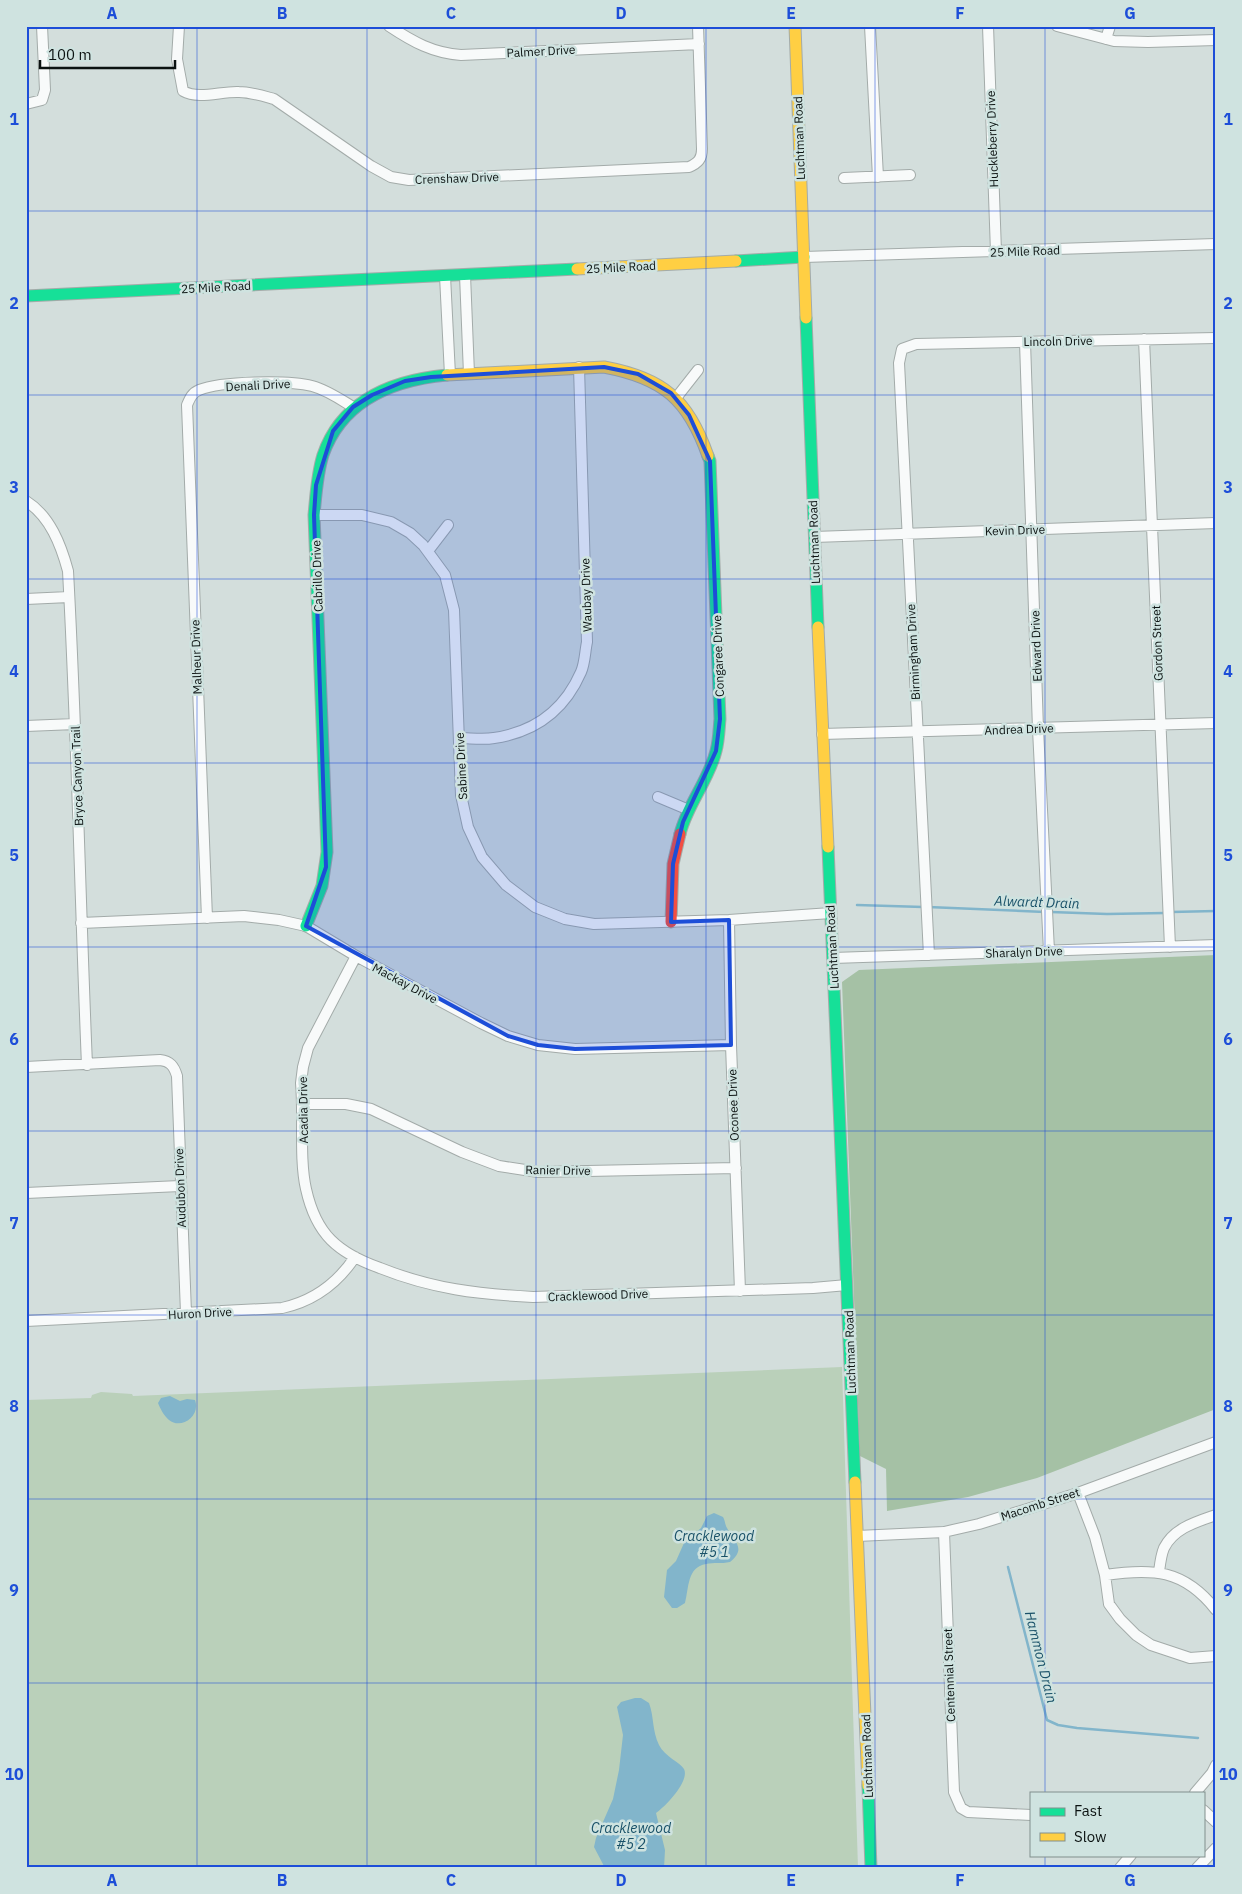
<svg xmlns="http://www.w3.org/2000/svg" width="1242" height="1894" font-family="'IBM Plex Sans',sans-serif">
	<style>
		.green { fill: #bad0ba }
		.forest { fill: #a5c1a5 }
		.water { fill: #82b5cb }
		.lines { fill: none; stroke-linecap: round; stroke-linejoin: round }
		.stream { stroke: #82b5cb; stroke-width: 2.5 }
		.street-casing { stroke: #a3aba9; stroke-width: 12 }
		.fast-casing { stroke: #a3aba9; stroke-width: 13 }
		.slow-casing { stroke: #a3aba9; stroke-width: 13 }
		.jam-casing { stroke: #a3aba9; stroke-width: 13 }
		.street { stroke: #f8fafa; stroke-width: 10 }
		.fast { stroke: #16e098; stroke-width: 11 }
		.slow { stroke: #ffcf43; stroke-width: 11 }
		.jam { stroke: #f24e42; stroke-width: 11 }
		.marked { fill: #1d4ed8; fill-opacity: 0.2; stroke: #1d4ed8; stroke-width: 4; stroke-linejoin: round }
		.grid { fill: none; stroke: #1d4ed8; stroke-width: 1; stroke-opacity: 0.55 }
		.labels { text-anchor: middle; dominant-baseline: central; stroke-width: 5; stroke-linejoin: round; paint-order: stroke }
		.street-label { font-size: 12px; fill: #0b1211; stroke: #cfe3e0 }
		.water-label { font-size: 14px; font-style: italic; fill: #195168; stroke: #cfe3e0 }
		.neatline { fill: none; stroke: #1d4ed8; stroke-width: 2 }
		.grid-label { font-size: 16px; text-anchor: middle; font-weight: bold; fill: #1d4ed8 }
	</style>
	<rect width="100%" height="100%" fill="#d3dedc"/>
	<path class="green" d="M842,1367L858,1868H26V1400L91,1398L92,1395L101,1392L132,1394L133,1396Z"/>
	<path class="forest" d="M1216,955V1409L1037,1478L968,1497L887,1511L886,1469L860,1456L842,982L859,970Z"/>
	<path class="water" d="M170,1396L180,1401L187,1399L195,1400C201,1416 181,1430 169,1420C164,1416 160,1408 158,1403L161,1398Z
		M714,1513L723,1517C725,1520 725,1525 727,1528C734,1542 747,1548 730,1562C721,1564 714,1562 706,1564C687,1567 689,1588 685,1603L677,1608H672L664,1597L667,1570L676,1561L684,1543L701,1528L707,1516Z
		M635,1698H641L649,1703C654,1716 652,1731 659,1745C665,1757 680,1762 684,1769C690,1781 665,1807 656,1813L665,1850L664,1868H605L594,1847L596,1838L613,1799L619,1770L623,1735L617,1707L621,1702Z"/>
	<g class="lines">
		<path class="stream" d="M857,905L923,907
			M928,907L1045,912
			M1051,912L1107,914L1165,913
			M1171,912L1216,911
			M1008,1567L1047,1720L1058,1725L1077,1728L1198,1738"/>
		<defs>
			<path id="street" d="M179,26L177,59L183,91C199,100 221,91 239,92C250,92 263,96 274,99L371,166L391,177L409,180L689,167C698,163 702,159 702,149L698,26
				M389,26C413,42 433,53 461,55L699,44
				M870,26L878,177
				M988,26L996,252
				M1057,26L1114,41L1148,42L1216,40
				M1106,39L1110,26
				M26,104L42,100L45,90L42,26
				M844,178L910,175
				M804,257L1216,244
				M465,275L469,374
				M445,276L450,375
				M1144,339L1170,947
				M1025,342L1038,729L1049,951
				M676,398L698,370
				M26,501C50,516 61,545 68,571C77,736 80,900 87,1065
				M314,515H362L391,522L410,533L423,545L445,575L454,610L461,795L468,827L482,857L506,885L535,907L565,919L594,924L729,920L831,913
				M814,537L1216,523
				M428,551L448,525
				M26,599L69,597
				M26,726L75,724
				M822,734L1216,723
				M459,738C470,738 483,740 494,738C535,732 564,711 581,672C585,663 585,651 587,642L579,367
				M658,797L689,810
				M207,918L187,405C190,398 192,393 199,390C221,381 289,380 312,386C327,390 340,399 353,407
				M729,920L731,1045L740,1291
				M81,923L244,916L279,920L306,926L356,956L481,1023L508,1036L538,1045L575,1049L731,1045
				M929,955L899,363L902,349L916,344L1216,338
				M356,956L308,1048L303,1067L301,1083C304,1116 299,1158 306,1189C310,1207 318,1227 331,1240C344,1253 363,1262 380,1268C433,1289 477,1294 533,1297L813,1288L847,1285
				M833,958L1216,945
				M26,1067L160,1060C170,1061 174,1066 177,1076L186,1313
				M303,1104H346L371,1109L462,1152L499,1166L538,1172L736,1168
				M26,1193L180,1186
				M26,1321L282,1308C314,1301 337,1284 355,1257
				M1078,1493L1095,1537L1105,1575L1109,1604L1120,1619L1136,1635L1151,1645L1190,1658L1216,1656
				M944,1532L954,1792L961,1808L968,1812L1031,1815
				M857,1536L944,1532L979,1524L1078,1493L1216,1442
				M1159,1572C1160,1564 1161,1555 1164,1548C1174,1528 1196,1522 1216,1515
				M1105,1575C1152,1568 1184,1569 1216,1610
				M1195,1793L1212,1773L1216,1765
				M1203,1810L1216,1822
				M1120,1868L1131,1855
				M1197,1868L1216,1848"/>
			<path id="fast" d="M736,261L804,257
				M26,296L577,269
				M806,318L818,627
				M680,834C687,805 709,780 716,751C719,740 719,729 720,719L710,461L708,456
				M828,847L855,1482
				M306,926L322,886L327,852L314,515C316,495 317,474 323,455C342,400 393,380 447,375
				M868,1786L871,1868"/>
			<path id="slow" d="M795,26L806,318
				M577,269L736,261
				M447,375L604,367C663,378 688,399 708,456
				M818,627L828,847
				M855,1482L868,1786"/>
			<path id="jam" d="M671,922L673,864L680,834"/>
		</defs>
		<use href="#street" class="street-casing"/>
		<use href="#fast" class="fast-casing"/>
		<use href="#slow" class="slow-casing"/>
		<use href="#jam" class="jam-casing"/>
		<use href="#street" class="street"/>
		<use href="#fast" class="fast"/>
		<use href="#slow" class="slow"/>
		<use href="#jam" class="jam"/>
	</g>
	<path class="marked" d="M604,367L638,374L671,393L689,415L710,461L720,719L716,751L683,822L673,864L671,922L729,920L731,1045L575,1049L538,1045L508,1036L306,926L326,867L314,515L316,485L333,431L353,407L372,395L405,381L431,377Z"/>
	<path class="grid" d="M197,26V1868M367,26V1868M536,26V1868M706,26V1868M875,26V1868M1045,26V1793M26,211H1216M26,395H1216M26,579H1216M26,763H1216M26,947H1216M26,1131H1216M26,1315H1216M26,1499H1216M26,1683H1216M1045,1855V1868"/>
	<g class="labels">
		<g class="street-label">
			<text transform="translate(541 51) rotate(-3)">Palmer Drive</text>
			<text transform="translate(799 138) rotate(-92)">Luchtman Road</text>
			<text transform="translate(992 139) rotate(-92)">Huckleberry Drive</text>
			<text transform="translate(457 178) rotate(-2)">Crenshaw Drive</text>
			<text transform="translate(1025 251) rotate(-2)">25 Mile Road</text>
			<text transform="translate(621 267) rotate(-3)">25 Mile Road</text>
			<text transform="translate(216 287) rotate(-3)">25 Mile Road</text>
			<text transform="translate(1058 341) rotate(-1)">Lincoln Drive</text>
			<text transform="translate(258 385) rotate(-3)">Denali Drive</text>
			<text transform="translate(1015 530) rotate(-2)">Kevin Drive</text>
			<text transform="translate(814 542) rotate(-92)">Luchtman Road</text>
			<text transform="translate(317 576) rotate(-92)">Cabrillo Drive</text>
			<text transform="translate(586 595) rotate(-92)">Waubay Drive</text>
			<text transform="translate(1157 643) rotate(-92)">Gordon Street</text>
			<text transform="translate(1036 646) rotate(-92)">Edward Drive</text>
			<text transform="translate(913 652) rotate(-93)">Birmingham Drive</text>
			<text transform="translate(718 656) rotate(-92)">Congaree Drive</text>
			<text transform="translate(196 657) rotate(-92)">Malheur Drive</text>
			<text transform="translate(1019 729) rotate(-2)">Andrea Drive</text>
			<text transform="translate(461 766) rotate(-93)">Sabine Drive</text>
			<text transform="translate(77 776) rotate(-92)">Bryce Canyon Trail</text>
			<text transform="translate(832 947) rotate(-93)">Luchtman Road</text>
			<text transform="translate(1024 952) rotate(-2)">Sharalyn Drive</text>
			<text transform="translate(405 983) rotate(28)">Mackay Drive</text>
			<text transform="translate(733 1105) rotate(-92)">Oconee Drive</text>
			<text transform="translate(303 1110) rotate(-91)">Acadia Drive</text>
			<text transform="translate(558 1170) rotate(1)">Ranier Drive</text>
			<text transform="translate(180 1188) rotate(-92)">Audubon Drive</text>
			<text transform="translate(598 1295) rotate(-2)">Cracklewood Drive</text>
			<text transform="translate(200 1313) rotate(-3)">Huron Drive</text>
			<text transform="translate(850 1352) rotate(-92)">Luchtman Road</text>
			<text transform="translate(1040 1504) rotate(-18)">Macomb Street</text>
			<text transform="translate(949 1675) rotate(-92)">Centennial Street</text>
			<text transform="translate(867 1756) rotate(-92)">Luchtman Road</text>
		</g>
		<g class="water-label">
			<text transform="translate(1037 902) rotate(2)">Alwardt Drain</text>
			<text x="714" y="1536">Cracklewood<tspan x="714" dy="16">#5 1</tspan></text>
			<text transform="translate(1041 1657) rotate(76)">Hammon Drain</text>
			<text x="631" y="1828">Cracklewood<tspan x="631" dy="16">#5 2</tspan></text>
		</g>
	</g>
	<rect width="1242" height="1894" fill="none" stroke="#cfe3e0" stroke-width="55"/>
	<rect x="1030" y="1792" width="175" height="65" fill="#cfe3e0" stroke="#818f8d"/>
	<rect x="1040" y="1808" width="25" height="8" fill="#16e098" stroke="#818f8d"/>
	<text x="1074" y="1816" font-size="15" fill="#0b1211">Fast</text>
	<rect x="1040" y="1833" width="25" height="8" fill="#ffcf43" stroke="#818f8d"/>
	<text x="1074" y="1842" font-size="15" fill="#0b1211">Slow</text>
	<path d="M40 60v8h135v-8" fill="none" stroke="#0b1211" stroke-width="2.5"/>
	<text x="48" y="60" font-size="15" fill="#0b1211" stroke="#cfe3e0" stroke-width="4" paint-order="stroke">100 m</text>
	<rect x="28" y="28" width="1186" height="1838" class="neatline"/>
	<g class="grid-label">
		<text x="112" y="19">A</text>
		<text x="282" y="19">B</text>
		<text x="451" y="19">C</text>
		<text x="621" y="19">D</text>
		<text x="791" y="19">E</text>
		<text x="960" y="19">F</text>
		<text x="1130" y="19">G</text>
		<text x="14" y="125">1</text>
		<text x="1228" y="125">1</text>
		<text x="14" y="309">2</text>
		<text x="1228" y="309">2</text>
		<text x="14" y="493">3</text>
		<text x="1228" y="493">3</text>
		<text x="14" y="677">4</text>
		<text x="1228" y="677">4</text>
		<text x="14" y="861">5</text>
		<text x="1228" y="861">5</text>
		<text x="14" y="1045">6</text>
		<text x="1228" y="1045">6</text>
		<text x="14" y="1229">7</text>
		<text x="1228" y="1229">7</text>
		<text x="14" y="1412">8</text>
		<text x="1228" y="1412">8</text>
		<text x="14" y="1596">9</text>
		<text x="1228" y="1596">9</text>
		<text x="14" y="1780">10</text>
		<text x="1228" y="1780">10</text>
		<text x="112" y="1886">A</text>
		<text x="282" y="1886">B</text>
		<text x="451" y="1886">C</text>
		<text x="621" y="1886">D</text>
		<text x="791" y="1886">E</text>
		<text x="960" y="1886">F</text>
		<text x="1130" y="1886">G</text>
	</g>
</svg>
